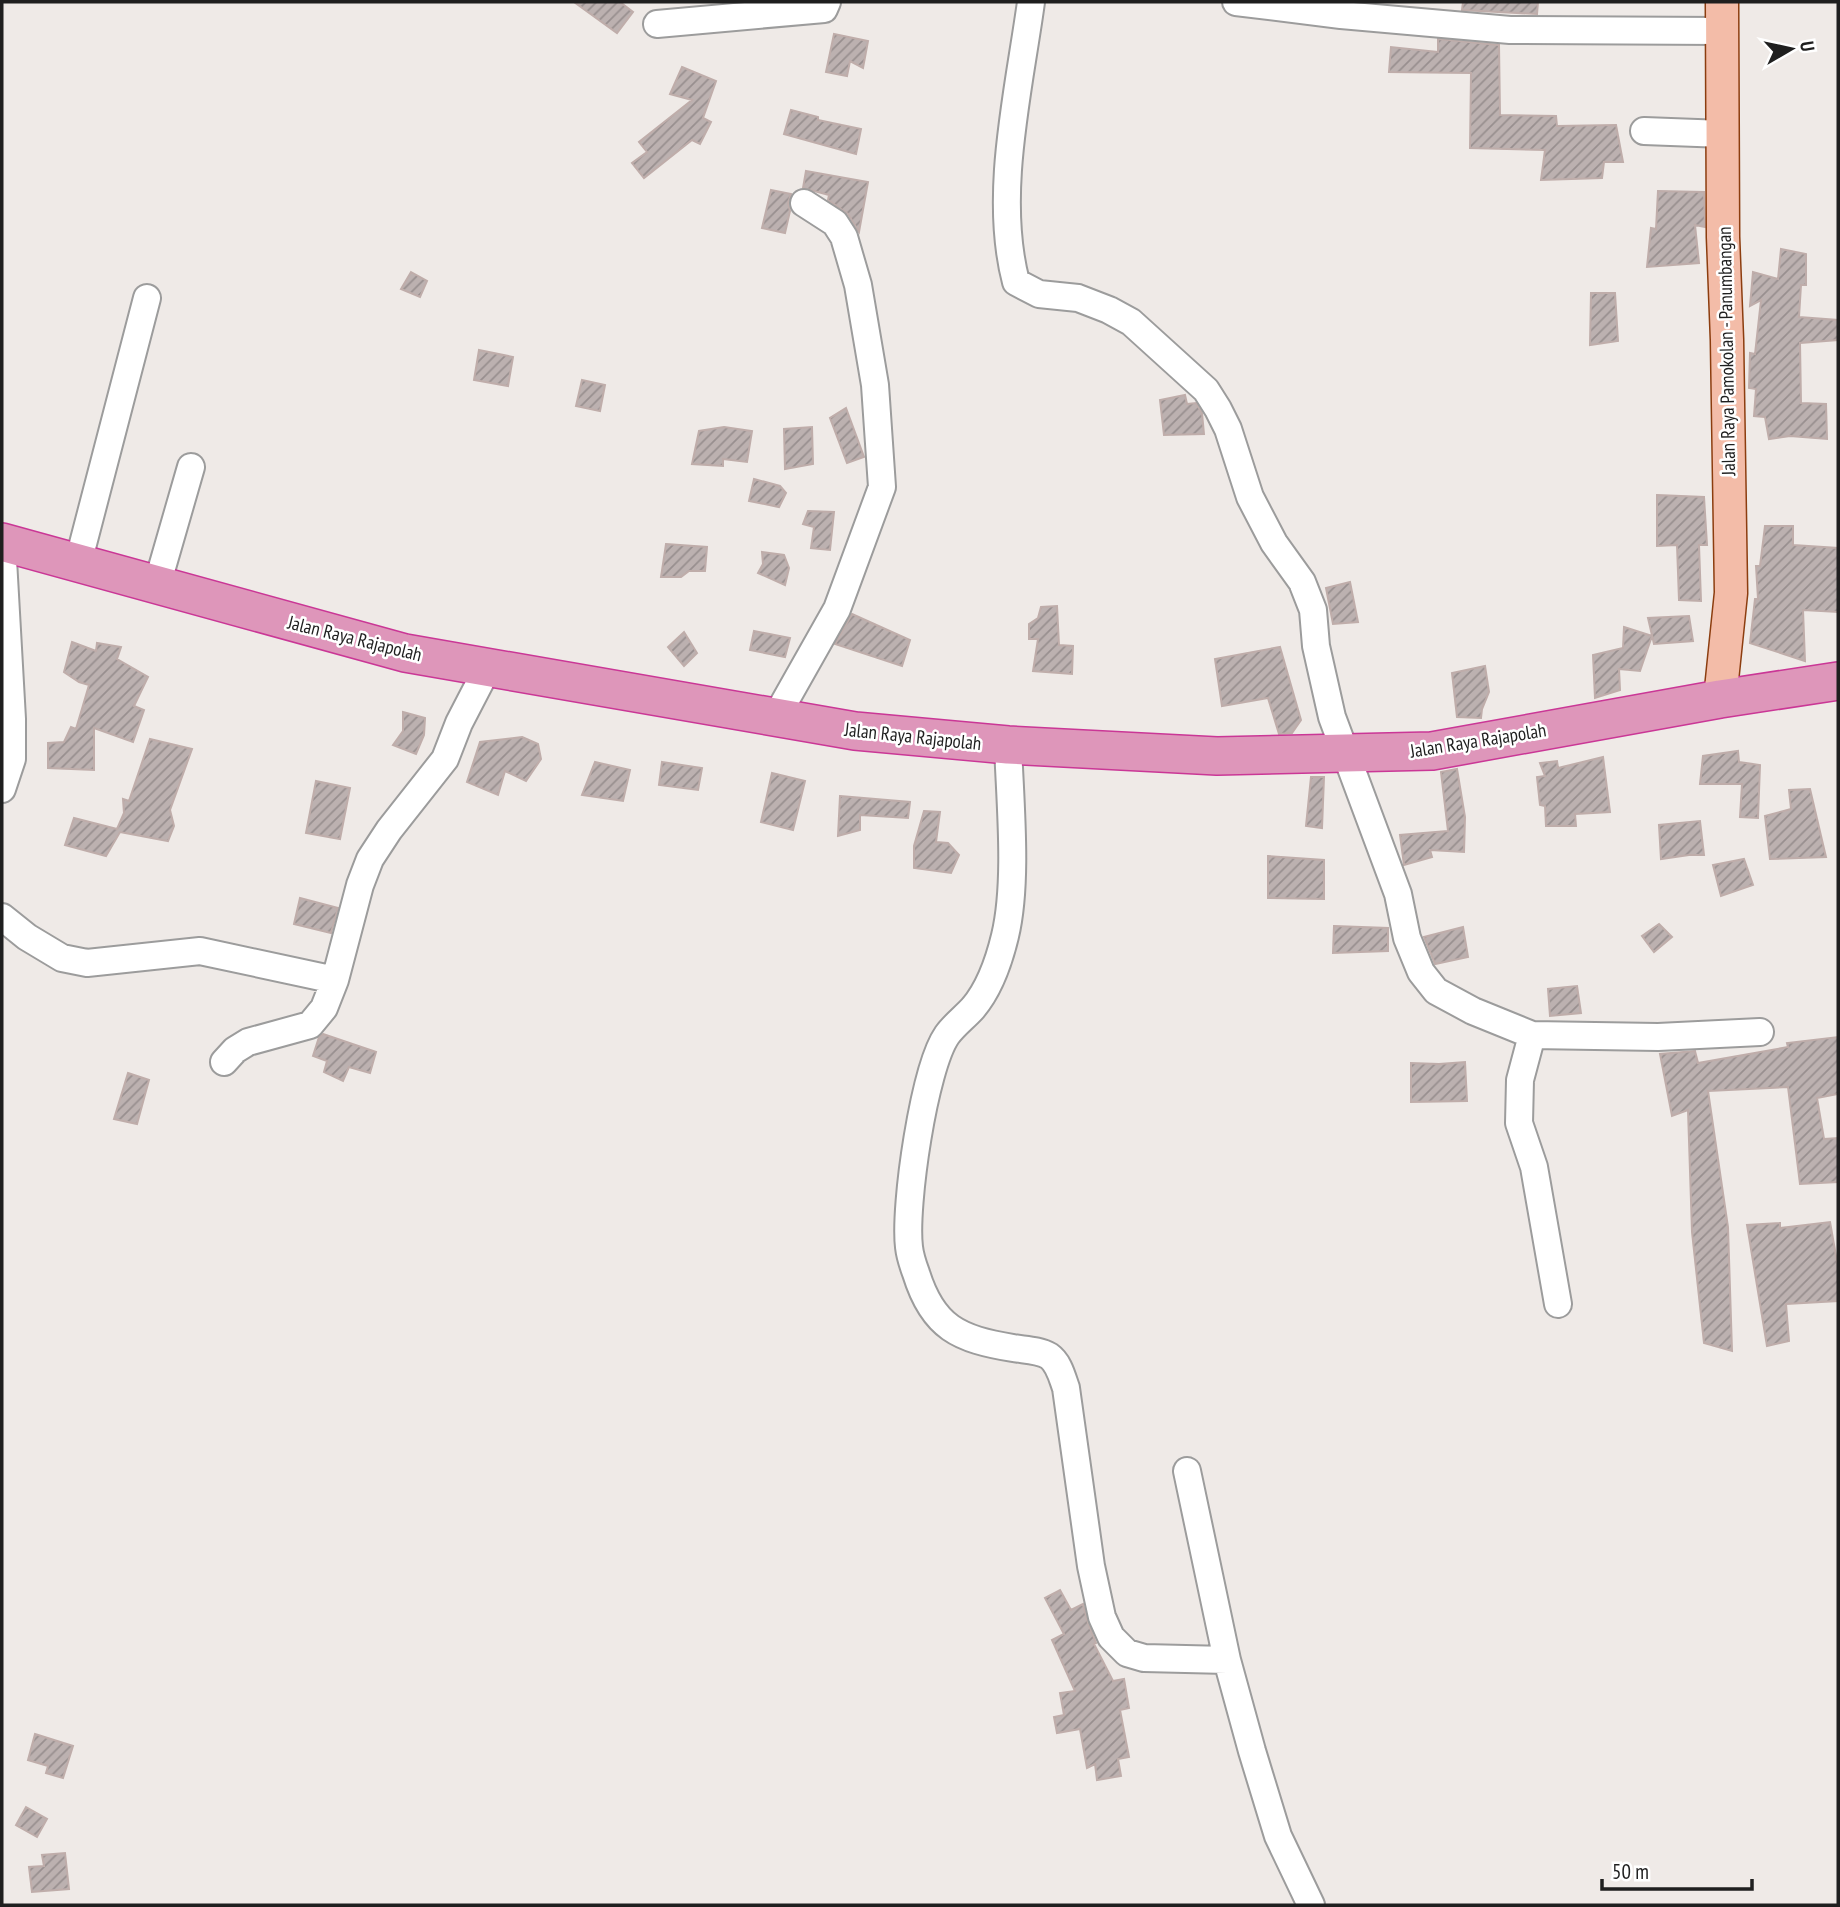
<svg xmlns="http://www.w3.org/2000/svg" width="1840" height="1907" font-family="'PT Sans Narrow',sans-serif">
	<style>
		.building { fill: url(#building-hatch); stroke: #bfadaa; stroke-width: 2 }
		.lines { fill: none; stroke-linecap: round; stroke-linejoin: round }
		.minor-casing { stroke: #9c9c9c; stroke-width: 30 }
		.major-casing { stroke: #8c3d0f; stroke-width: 35 }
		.highway-casing { stroke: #ca3796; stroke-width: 40 }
		.minor { stroke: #fff; stroke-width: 26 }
		.major { stroke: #f3bca8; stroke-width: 32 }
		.highway { stroke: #de96ba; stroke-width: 37 }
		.labels { text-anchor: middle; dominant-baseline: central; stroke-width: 5; stroke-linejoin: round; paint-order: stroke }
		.street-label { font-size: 19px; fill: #1f1f1f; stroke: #fff }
	</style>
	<defs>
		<pattern id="building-hatch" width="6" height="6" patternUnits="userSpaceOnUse" patternTransform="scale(1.75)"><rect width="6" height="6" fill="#bcb1b0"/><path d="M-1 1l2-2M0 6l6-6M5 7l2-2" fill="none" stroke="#988f8f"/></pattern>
	</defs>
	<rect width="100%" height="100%" fill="#efeae7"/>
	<path class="building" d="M574,2H620L633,12L617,33Z
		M1463,2H1538L1537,14L1462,10Z
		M834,34L868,41L863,68L850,61L847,76L826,72Z
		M1438,39L1499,45L1500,115L1556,116L1557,126L1616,125L1623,162H1604L1602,178L1541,180L1545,150L1470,148L1471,73L1389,72L1391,47L1438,52Z
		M682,67L716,81L703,118L711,122L700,144L692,140L644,178L632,163L647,152L639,142L692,100L670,94Z
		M791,110L818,117V120L861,129L856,154L784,134Z
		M806,171L868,182L859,232L848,214L828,200L829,195L803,188Z
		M771,190L791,194L788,203L790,211L785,233L762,228Z
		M1658,191L1704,192L1705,227L1695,225L1699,263L1647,267L1651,228L1656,229Z
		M1781,249L1806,254V285H1801L1799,317L1838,320V340L1800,343L1801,403L1826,404L1827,439L1790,436L1769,439L1765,417L1754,416L1756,389L1749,388L1750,353L1755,354L1761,300L1750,306L1753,272L1778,279Z
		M411,272L427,281L420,297L401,289Z
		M1591,293H1615L1618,341L1590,345Z
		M479,350L513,357L508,386L474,380Z
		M582,380L605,385L600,411L576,406Z
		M1185,395L1187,404L1196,403L1202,413L1204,434L1164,435L1160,400Z
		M846,408L864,457L847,463L830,418Z
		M724,427L752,431L747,462L723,459V466L692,464L699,431Z
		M812,427L813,464L785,469L784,429Z
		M754,479L780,486L786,493L779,507L749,501Z
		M1657,495L1704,497L1707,545H1699L1701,601L1679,600L1677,545L1657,546Z
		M808,511L834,512L830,550L811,548L814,527L803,524Z
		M1765,526H1793V545L1838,548V612L1803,610L1805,661L1750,643L1755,599H1758L1756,566H1760Z
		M666,544L707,547L705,571H689L681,577H661Z
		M762,552L784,555L789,568L785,585L758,573L763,564Z
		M1350,582L1358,622L1333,624L1326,588Z
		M1057,606L1059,645L1073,646L1072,674L1033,671L1038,639H1029V624L1038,618L1041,607Z
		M852,614L910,640L902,666L835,644Z
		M1689,616L1693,641L1654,644L1648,618Z
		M1624,627L1652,636L1640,671L1619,669L1620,690L1595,698L1593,655L1623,648Z
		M754,631L790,638L785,657L750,650Z
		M684,632L697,653L684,666L668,647Z
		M72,642L96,651L97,643L121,647L117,659L148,677L134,706L144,710L133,742L94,728V770L48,768V743L64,742L71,727L76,729L89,685L79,682L64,672Z
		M1280,647L1301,720L1292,733L1279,734L1268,698L1222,706L1215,659Z
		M1485,666L1489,692L1482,709L1481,718L1457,717L1452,673Z
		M403,712L425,718L424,735L416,754L393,745L403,731Z
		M522,737L538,744L541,759L526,781L505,771L498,795L467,782L480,742Z
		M150,739L192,749L170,810L174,826L168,841L120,832L106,856L65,845L74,818L117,829L124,813L123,799L129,801Z
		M1738,751L1739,762L1760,765L1758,818L1740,817L1742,784H1700L1703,756Z
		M1603,757L1610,812L1575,814L1576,826H1546L1545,806L1540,805L1537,777L1545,776L1540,763L1557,761L1558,768Z
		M595,762L630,770L623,801L582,795Z
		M662,762L702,768L698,790L659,785Z
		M1457,769L1465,817L1464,852L1430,850L1432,857L1404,865L1400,835L1448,831L1441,772Z
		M772,773L805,781L793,830L761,822Z
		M1311,777H1324L1322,828L1306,826Z
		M316,781L350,788L340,839L306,833Z
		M1810,789L1826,857L1770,859L1765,816L1791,809L1789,790Z
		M840,796L910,802L908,818L860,815V830L838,836Z
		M924,811L940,812L936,842L948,843L959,855L951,873L914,868V846Z
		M1700,821L1704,855H1689L1661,859L1659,825Z
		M1268,856L1324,860V899L1268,898Z
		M1744,859L1753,885L1721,896L1713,865Z
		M300,898L338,908L331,933L294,924Z
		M1659,924L1672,937L1654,952L1642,936Z
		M1334,926L1388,928V951L1333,953Z
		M1463,927L1468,957L1435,964L1424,937Z
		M1577,986L1581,1013L1550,1016L1548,989Z
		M323,1034L376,1052L370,1073L349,1067L343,1081L324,1072L327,1061L313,1056L319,1037Z
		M1838,1037V1094L1817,1098L1824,1139L1838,1138V1182L1800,1184L1788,1087L1708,1091L1728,1227L1732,1351L1704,1343L1692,1232L1688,1110L1672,1116L1660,1054L1695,1051L1698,1063L1788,1047L1787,1043Z
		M1465,1062L1467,1101L1411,1102V1063L1439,1064Z
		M128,1073L149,1080L137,1124L114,1119Z
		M1830,1222L1838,1267V1301L1786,1304L1789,1341L1767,1346L1747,1225L1780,1223V1228Z
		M1060,1590L1071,1610L1083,1604L1088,1623L1096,1643L1094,1644L1113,1681L1124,1679L1129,1708L1120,1710L1129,1757L1118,1759L1121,1776L1097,1780L1095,1764L1087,1768L1080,1729L1057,1733L1054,1717L1064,1715L1060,1693L1075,1691L1052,1640L1064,1634L1045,1598Z
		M35,1734L73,1746L63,1778L46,1773L48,1766L28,1760Z
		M26,1807L47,1819L37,1837L16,1825Z
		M65,1853L69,1889L32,1892L29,1867L44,1866L42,1855Z"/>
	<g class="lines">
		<defs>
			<path id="minor" d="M1031,2C1019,90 993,195 1016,282L1039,294L1078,298L1109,310L1131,322L1206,390L1218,409L1228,429L1250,497L1274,543L1302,582L1313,610L1316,646L1332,717L1398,894L1407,938L1421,972L1436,991L1473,1011L1532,1035L1658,1037L1760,1032
				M1236,2L1341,15L1510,30L1723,31
				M657,24L824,9L827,2
				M1644,131L1724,134
				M78,563L147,298
				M157,585L191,467
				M776,717L837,609L882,487L875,385L858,285L844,237L835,223L804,203
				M1008,745C1010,802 1018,882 1005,936C999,961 990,988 973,1008C965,1017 954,1025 947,1035C924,1068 904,1206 909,1247C910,1256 913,1265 916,1273C933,1328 959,1339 1013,1348C1024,1350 1039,1350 1049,1356C1059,1363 1062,1377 1066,1388L1091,1566L1102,1617L1111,1637L1127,1653L1144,1658L1227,1660L1252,1751L1278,1836L1311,1905
				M2,789L12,759V719L2,542
				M2,917L27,937L62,958L87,963L200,951L335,980
				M1532,1035L1520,1080L1519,1123L1534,1167L1558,1304
				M224,1062L235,1050L248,1042L310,1025L324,1008L335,980L360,885L370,859L389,830L445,759L459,723L488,667
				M1187,1471L1227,1660"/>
			<path id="major" d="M1720,699L1731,593L1727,340L1723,237L1722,2"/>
			<path id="highway" d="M2,542L405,653L855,731L1008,745L1217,756L1432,751L1720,699L1838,681"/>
		</defs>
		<use href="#minor" class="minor-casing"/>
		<use href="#major" class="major-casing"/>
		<use href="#highway" class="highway-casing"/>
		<use href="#minor" class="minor"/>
		<use href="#major" class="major"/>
		<use href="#highway" class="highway"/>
	</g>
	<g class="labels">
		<g class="street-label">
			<text transform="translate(1726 351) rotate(-91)">Jalan Raya Pamokolan - Panumbangan</text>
			<text transform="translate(355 638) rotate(14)">Jalan Raya Rajapolah</text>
			<text transform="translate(913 736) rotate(6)">Jalan Raya Rajapolah</text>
			<text transform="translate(1478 740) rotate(-9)">Jalan Raya Rajapolah</text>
		</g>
	</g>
	<rect width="1840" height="1907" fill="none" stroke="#1f1f1f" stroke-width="7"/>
	<g transform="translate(1791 49) rotate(81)" stroke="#ffffff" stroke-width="5" paint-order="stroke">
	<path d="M0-5L12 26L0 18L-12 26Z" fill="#1f1f1f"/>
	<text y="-10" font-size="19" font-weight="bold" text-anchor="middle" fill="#1f1f1f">U</text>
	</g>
	<path d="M1602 1879v10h150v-10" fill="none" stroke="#1f1f1f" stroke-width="3.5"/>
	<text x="1612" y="1879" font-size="21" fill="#1f1f1f" stroke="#ffffff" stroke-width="5" paint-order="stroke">50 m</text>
</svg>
